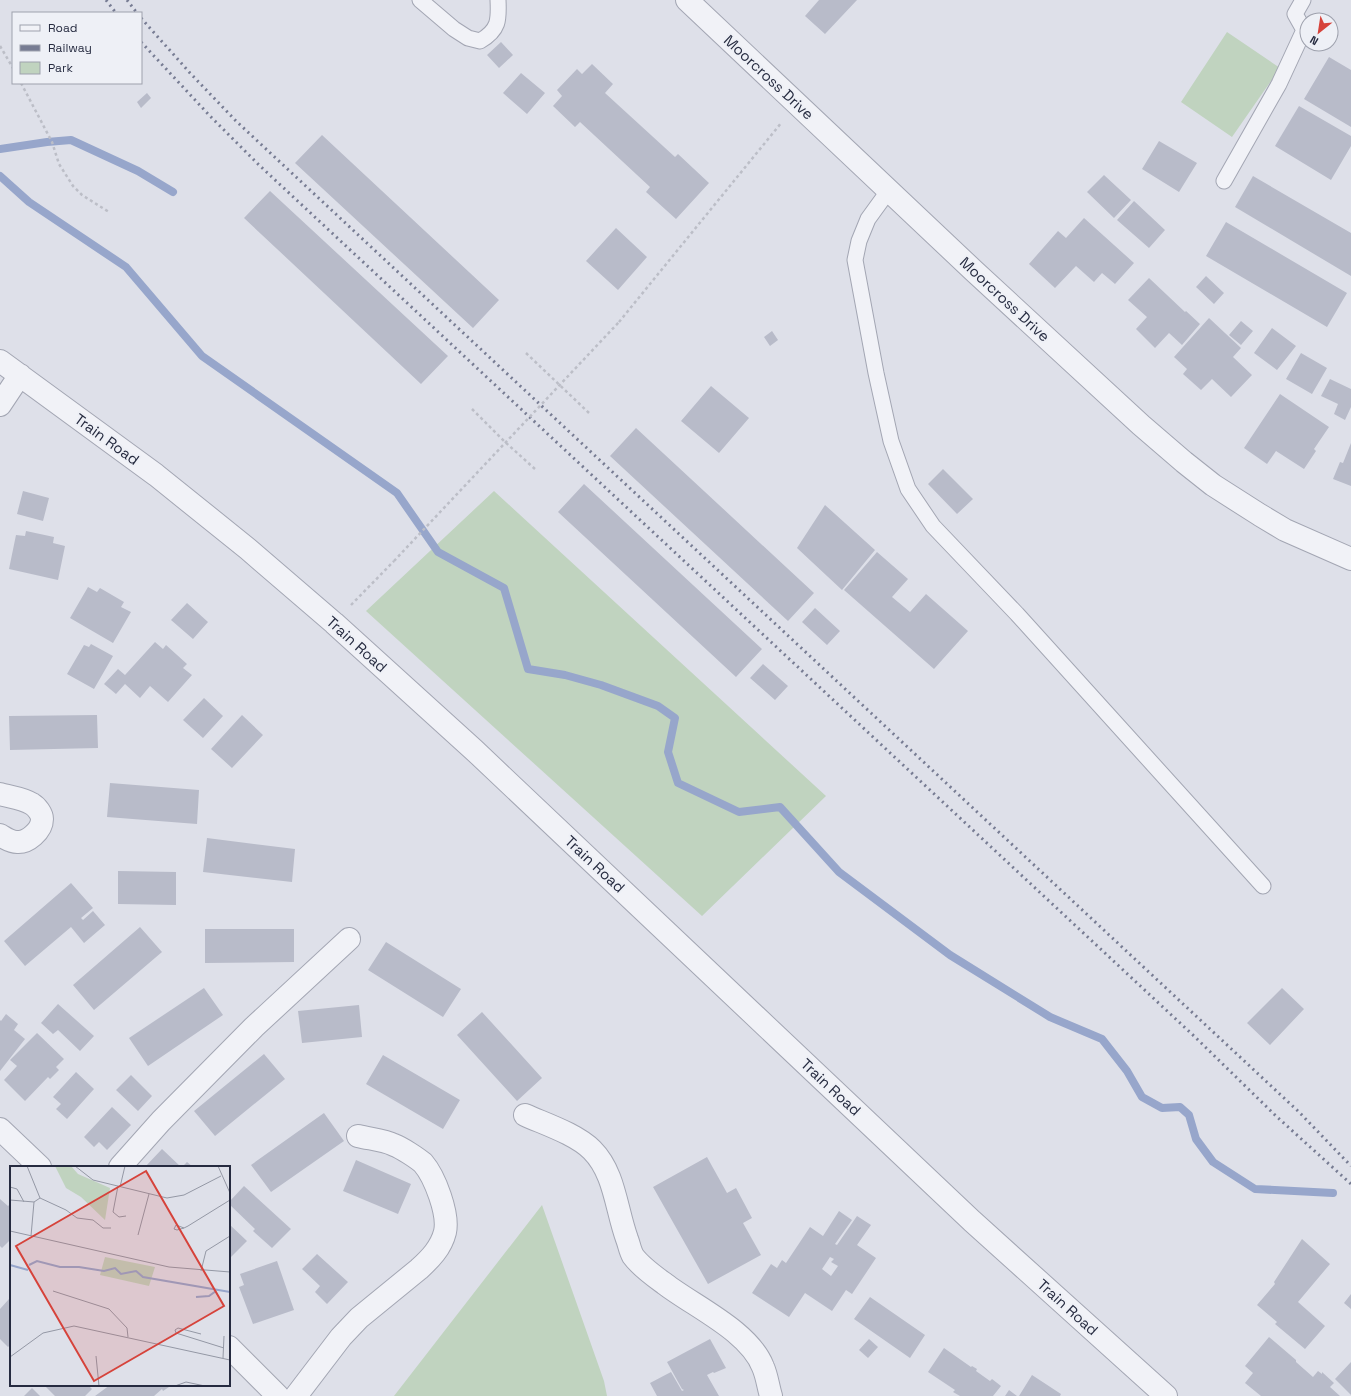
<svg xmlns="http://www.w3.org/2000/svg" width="1351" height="1396" font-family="'Space Grotesk',sans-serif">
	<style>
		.green { fill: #c0d3bf }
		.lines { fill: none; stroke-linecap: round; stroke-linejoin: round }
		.stream { stroke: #97a6cb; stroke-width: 8 }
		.building { fill: #b8bbc9; fill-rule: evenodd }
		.service-casing { stroke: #a3a6b3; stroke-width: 17 }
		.minor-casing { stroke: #a3a6b3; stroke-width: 24 }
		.tertiary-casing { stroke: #a3a6b3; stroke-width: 24 }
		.path { stroke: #bcbec7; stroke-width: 2.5; stroke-dasharray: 3 3; stroke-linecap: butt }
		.service { stroke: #f1f2f7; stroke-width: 15 }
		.minor { stroke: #f1f2f7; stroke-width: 22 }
		.tertiary { stroke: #f1f2f7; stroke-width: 22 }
		.rail { stroke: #777c93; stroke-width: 3; stroke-dasharray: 2 4; stroke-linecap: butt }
		.path-bridge { stroke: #bcbec7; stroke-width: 2.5; stroke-dasharray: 3 3; stroke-linecap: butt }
		.labels { text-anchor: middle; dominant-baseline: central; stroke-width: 4; stroke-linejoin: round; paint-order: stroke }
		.street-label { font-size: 15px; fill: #262b40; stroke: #eef0f6 }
		.inset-river { fill: none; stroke: #97a6cb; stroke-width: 2 }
		.inset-road { fill: none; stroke: #9498a5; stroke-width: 1 }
		.view { fill: #d6433b; fill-opacity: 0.15; stroke: #d6433b; stroke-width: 2 }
		.inset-edge { fill: none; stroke: #262b40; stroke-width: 2 }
	</style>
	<rect width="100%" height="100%" fill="#dee0e9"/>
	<path class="green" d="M1227,32L1280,68L1232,137L1181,102Z
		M494,491L826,796L702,916L366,611Z
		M542,1205L604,1381L607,1396H394Z"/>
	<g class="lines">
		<path class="stream" d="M0,149L47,142L71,140L138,171L173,192
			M0,176L29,202L126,267L202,356L397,493L438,552L504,588L528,669L565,675L601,685L658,706L675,718L668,752L678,783L739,812L780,807L839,872L950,955L1050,1017L1102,1039L1127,1071L1142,1097L1162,1108L1180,1107L1189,1115L1196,1139L1213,1162L1255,1189L1333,1193"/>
	</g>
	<path class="building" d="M819,0H857L825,34L805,16Z
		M501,42L513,55L499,68L487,55Z
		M1329,57L1351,70V127L1304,99Z
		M592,64L613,84L605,93L675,157L678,154L709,183L676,219L646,192L650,187L580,122L575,127L553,106L562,96L557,90L577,69L582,74Z
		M521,73L545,93L527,114L503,93Z
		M147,93L151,98L141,108L137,102Z
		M1299,106L1351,136V146L1331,180L1275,146Z
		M322,135L499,300L473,328L295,163Z
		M1159,141L1197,163L1179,192L1142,169Z
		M1104,175L1131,200L1114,218L1087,192Z
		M1253,176L1351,233V276L1235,207Z
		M270,191L448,356L421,384L244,218Z
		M1134,201L1165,230L1149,248L1117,220Z
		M1084,218L1134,263L1115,284L1102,273L1094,282L1076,266L1055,288L1029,264L1058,231L1066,238Z
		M1226,222L1347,293L1327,327L1206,256Z
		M616,228L647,257L618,290L586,261Z
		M1206,276L1224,293L1214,304L1196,287Z
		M1149,278L1185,312L1186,311L1200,324L1182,345L1169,333L1155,348L1136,329L1147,317L1128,300Z
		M1209,318L1241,348L1233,357L1252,375L1231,397L1212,379L1201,390L1183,374L1187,369L1174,357Z
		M1241,321L1253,331L1241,345L1229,335Z
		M1272,328L1296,346L1277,370L1254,353Z
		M772,331L778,340L770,346L764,337Z
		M1301,353L1327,368L1312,394L1286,379Z
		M1330,379L1351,389V407L1345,420L1334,414L1338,404L1321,396Z
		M711,386L749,418L719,453L681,421Z
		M1280,394L1329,427L1314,449L1316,451L1304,469L1276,451L1267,464L1244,448Z
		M636,428L814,593L788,621L610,456Z
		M1351,443V486L1333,479L1340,462L1343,463Z
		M943,469L973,499L957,514L928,484Z
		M584,484L762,649L736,677L558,512Z
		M23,491L49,498L43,521L17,514Z
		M825,505L875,550L842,590L797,548Z
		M26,531L54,537L53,543L65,546L58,580L9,569L16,535L25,536Z
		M877,552L908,579L892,597L910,612L926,594L968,631L934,669L844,590Z
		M88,587L97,592L100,588L124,602L121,607L131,612L113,643L70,618Z
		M187,603L208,622L193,639L171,620Z
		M815,608L840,631L827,645L802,622Z
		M155,642L163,649L166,645L187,664L183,668L192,675L168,702L150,686L140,698L125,684L116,694L104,684L118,669L125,675Z
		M91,644L113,656L94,689L67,674L84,645L89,647Z
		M763,664L788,686L775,700L750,678Z
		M204,698L223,716L203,738L183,720Z
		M97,715L98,748L10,750L9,716Z
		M242,715L263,735L232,768L211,749Z
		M110,783L199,790L197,824L107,817Z
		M207,838L295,849L292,882L203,872Z
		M118,871L176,872V905L118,904Z
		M71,883L93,908L81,918L83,920L93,911L105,925L84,943L71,927L25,966L4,941Z
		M140,927L162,952L94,1010L73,985Z
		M205,929H294V962L205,963Z
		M386,942L461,989L443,1017L368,970Z
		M204,988L223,1015L148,1066L129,1038Z
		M1282,988L1304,1009L1270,1045L1247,1023Z
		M58,1004L94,1036L80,1051L58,1030L53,1034L41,1023Z
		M359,1005L362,1037L302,1043L298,1011Z
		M482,1012L542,1078L517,1101L457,1035Z
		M6,1014L18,1024L14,1030L25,1039L0,1071V1020L1,1021Z
		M37,1033L64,1059L56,1067L59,1070L50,1079L48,1077L25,1101L4,1080L17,1066L10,1060Z
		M264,1054L285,1079L215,1136L194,1111Z
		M383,1055L460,1100L443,1129L366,1084Z
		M76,1072L94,1089L67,1119L56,1109L61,1104L53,1097Z
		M131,1075L152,1096L138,1111L116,1090Z
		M112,1107L131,1125L107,1150L99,1142L94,1147L84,1137Z
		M324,1113L344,1141L271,1192L251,1165Z
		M162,1149L181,1167H145Z
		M707,1157L727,1193L736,1188L752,1218L743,1223L761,1255L708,1284L653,1187Z
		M356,1160L411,1184L398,1214L343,1191Z
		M187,1162L193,1167H182Z
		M244,1186L291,1229L272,1248L253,1231L255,1229L229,1204V1202Z
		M0,1199L8,1206L11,1203V1239L2,1248L0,1246Z
		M839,1211L852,1220L835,1244L837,1245L857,1216L871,1225L857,1245L876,1258L852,1294L846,1290L832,1311L805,1293L789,1317L752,1293L771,1264L777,1268L782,1260L786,1263L810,1227L823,1236ZM830,1257L834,1259L831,1262L838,1266L831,1276L822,1269Z
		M229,1224L247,1241L229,1259Z
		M1302,1239L1330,1264L1298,1302L1325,1326L1305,1349L1275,1324L1277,1322L1257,1305L1275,1284L1274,1282Z
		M317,1254L348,1282L327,1304L315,1292L320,1286L302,1269Z
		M277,1261L294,1310L253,1324L239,1287L244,1285L240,1274Z
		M1351,1294V1309L1344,1303Z
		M870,1297L925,1335L910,1358L854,1319Z
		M9,1299L11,1301V1344L8,1347L0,1339V1309Z
		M1269,1337L1296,1360V1362L1313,1377L1318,1371L1322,1374V1372L1334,1383L1330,1387L1340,1396H1261L1245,1383L1253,1373L1245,1366Z
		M710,1339L726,1368L714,1373L713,1372L707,1375L719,1396H657L650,1383L671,1372L682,1391L684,1390L682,1389L667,1362Z
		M869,1339L878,1347L868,1358L859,1350Z
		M944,1348L971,1367L972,1366L977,1369L976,1371L990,1381L992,1379L1001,1386L993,1396H960L953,1392L955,1390L928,1372Z
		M1351,1362V1395L1335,1379Z
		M1032,1375L1061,1394L1060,1396H1019Z
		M44,1385H88L92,1389L85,1396H55Z
		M110,1385H172L163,1391L162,1389L154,1396H95Z
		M32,1388L40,1396H24Z
		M1009,1390L1017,1396H1005Z"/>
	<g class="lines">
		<defs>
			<path id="service" d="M420,0L454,29L468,38L480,41C499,30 499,20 498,0
				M1224,181L1279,84L1304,30L1295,14L1303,0
				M889,190L868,219L859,241L855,260L876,373L891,441L908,489L933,526L1017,614L1263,886"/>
			<path id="minor" d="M0,361L156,475L248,549L334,623L474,750L972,1221L1166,1396
				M0,405L20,375
				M0,794C10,797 23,798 32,804C37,807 42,814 42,819C42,831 27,843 17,842C10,842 5,838 0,835
				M525,1115C545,1124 576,1134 592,1150C615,1173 616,1209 627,1239C629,1244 630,1251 633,1256C641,1267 654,1276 665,1284C695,1307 749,1331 763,1367C767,1376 768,1386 771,1396
				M0,1129L40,1167
				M120,1167L161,1121L254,1027L349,939
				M229,1347L278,1396
				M296,1396L341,1337L359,1318L419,1269C430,1259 441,1248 445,1232C449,1214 435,1177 423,1163C417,1158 402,1148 394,1145C384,1140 370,1139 358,1136"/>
			<path id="tertiary" d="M687,0L974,271L1141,425L1184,462L1213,485L1260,515L1285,530L1351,559"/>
		</defs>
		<use href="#service" class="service-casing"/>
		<use href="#minor" class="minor-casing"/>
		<use href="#tertiary" class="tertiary-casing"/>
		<path class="path" d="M0,46L13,68
			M21,83L52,142L59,164L73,186L82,195L109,212
			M619,322L782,122
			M526,353L589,413
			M472,409L505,442L535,469
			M351,605L394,561"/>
		<use href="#service" class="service"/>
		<use href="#minor" class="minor"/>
		<use href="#tertiary" class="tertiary"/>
		<path class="rail" d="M106,0L116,13
			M127,0L137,13
			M141,18L190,73L236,121L1299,1112L1351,1166
			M141,42L210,116L259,165L1194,1036L1276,1116L1351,1184"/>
		<path class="path-bridge" d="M394,561L619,322"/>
	</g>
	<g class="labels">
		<g class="street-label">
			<text transform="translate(769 77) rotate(43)">Moorcross Drive</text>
			<text transform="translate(1005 299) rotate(43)">Moorcross Drive</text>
			<text transform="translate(107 439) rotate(36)">Train Road</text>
			<text transform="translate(357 644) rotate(42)">Train Road</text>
			<text transform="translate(595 864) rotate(43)">Train Road</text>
			<text transform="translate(831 1087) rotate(43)">Train Road</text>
			<text transform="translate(1068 1307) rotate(42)">Train Road</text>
		</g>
	</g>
	<g transform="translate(10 1166)">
		<rect width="220" height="220" fill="#dee0e9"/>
		<path d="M45,0H61L68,8L100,22L95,54L71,31L56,22ZM95,91L145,101L139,120L90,109Z" fill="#c0d3bf"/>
		<path class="inset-river" d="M0,99L18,104M19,99L27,95L50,101H69L94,105L105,102L111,108L126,105L133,111L220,126M186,131L199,130L206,125"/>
		<path class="inset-road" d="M17,0L30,32L56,44L67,52L83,54L93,62H101M65,0L83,14L157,32L174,29L211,10M208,0L220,27M108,20L103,46L109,51L116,50M0,21L7,23L14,36M110,21L115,0M0,34L24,36L30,32M174,62L166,59L164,63L167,64L174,62L178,60L220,34M0,65L159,101L220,106M128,69L139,28M21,70L24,36M191,105L196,85L220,70M43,125L99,143L117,162L118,171M191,168L168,162L165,164L166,167L214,182M86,190L89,220M0,191L33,167L64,160L220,194M213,192L214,170M165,220L176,216L195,220"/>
		<path class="view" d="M136,5L214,140L84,215L6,80Z"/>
		<rect width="220" height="220" class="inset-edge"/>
	</g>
	<rect x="12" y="12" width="130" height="72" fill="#eef0f6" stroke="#9ea1ad"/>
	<rect x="20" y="25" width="20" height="6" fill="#f1f2f7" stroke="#9ea1ad"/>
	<text x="48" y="32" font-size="12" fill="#262b40">Road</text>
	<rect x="20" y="45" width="20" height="6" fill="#777c93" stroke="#9ea1ad"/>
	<text x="48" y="52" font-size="12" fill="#262b40">Railway</text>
	<rect x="20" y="62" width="20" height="12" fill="#c0d3bf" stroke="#9ea1ad"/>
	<text x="48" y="72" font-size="12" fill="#262b40">Park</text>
	<g transform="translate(1319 32) rotate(210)"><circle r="19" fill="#eef0f6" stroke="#9ea1ad"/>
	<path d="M0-3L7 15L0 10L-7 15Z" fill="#d6433b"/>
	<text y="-6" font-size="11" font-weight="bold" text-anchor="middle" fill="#262b40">N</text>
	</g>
</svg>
